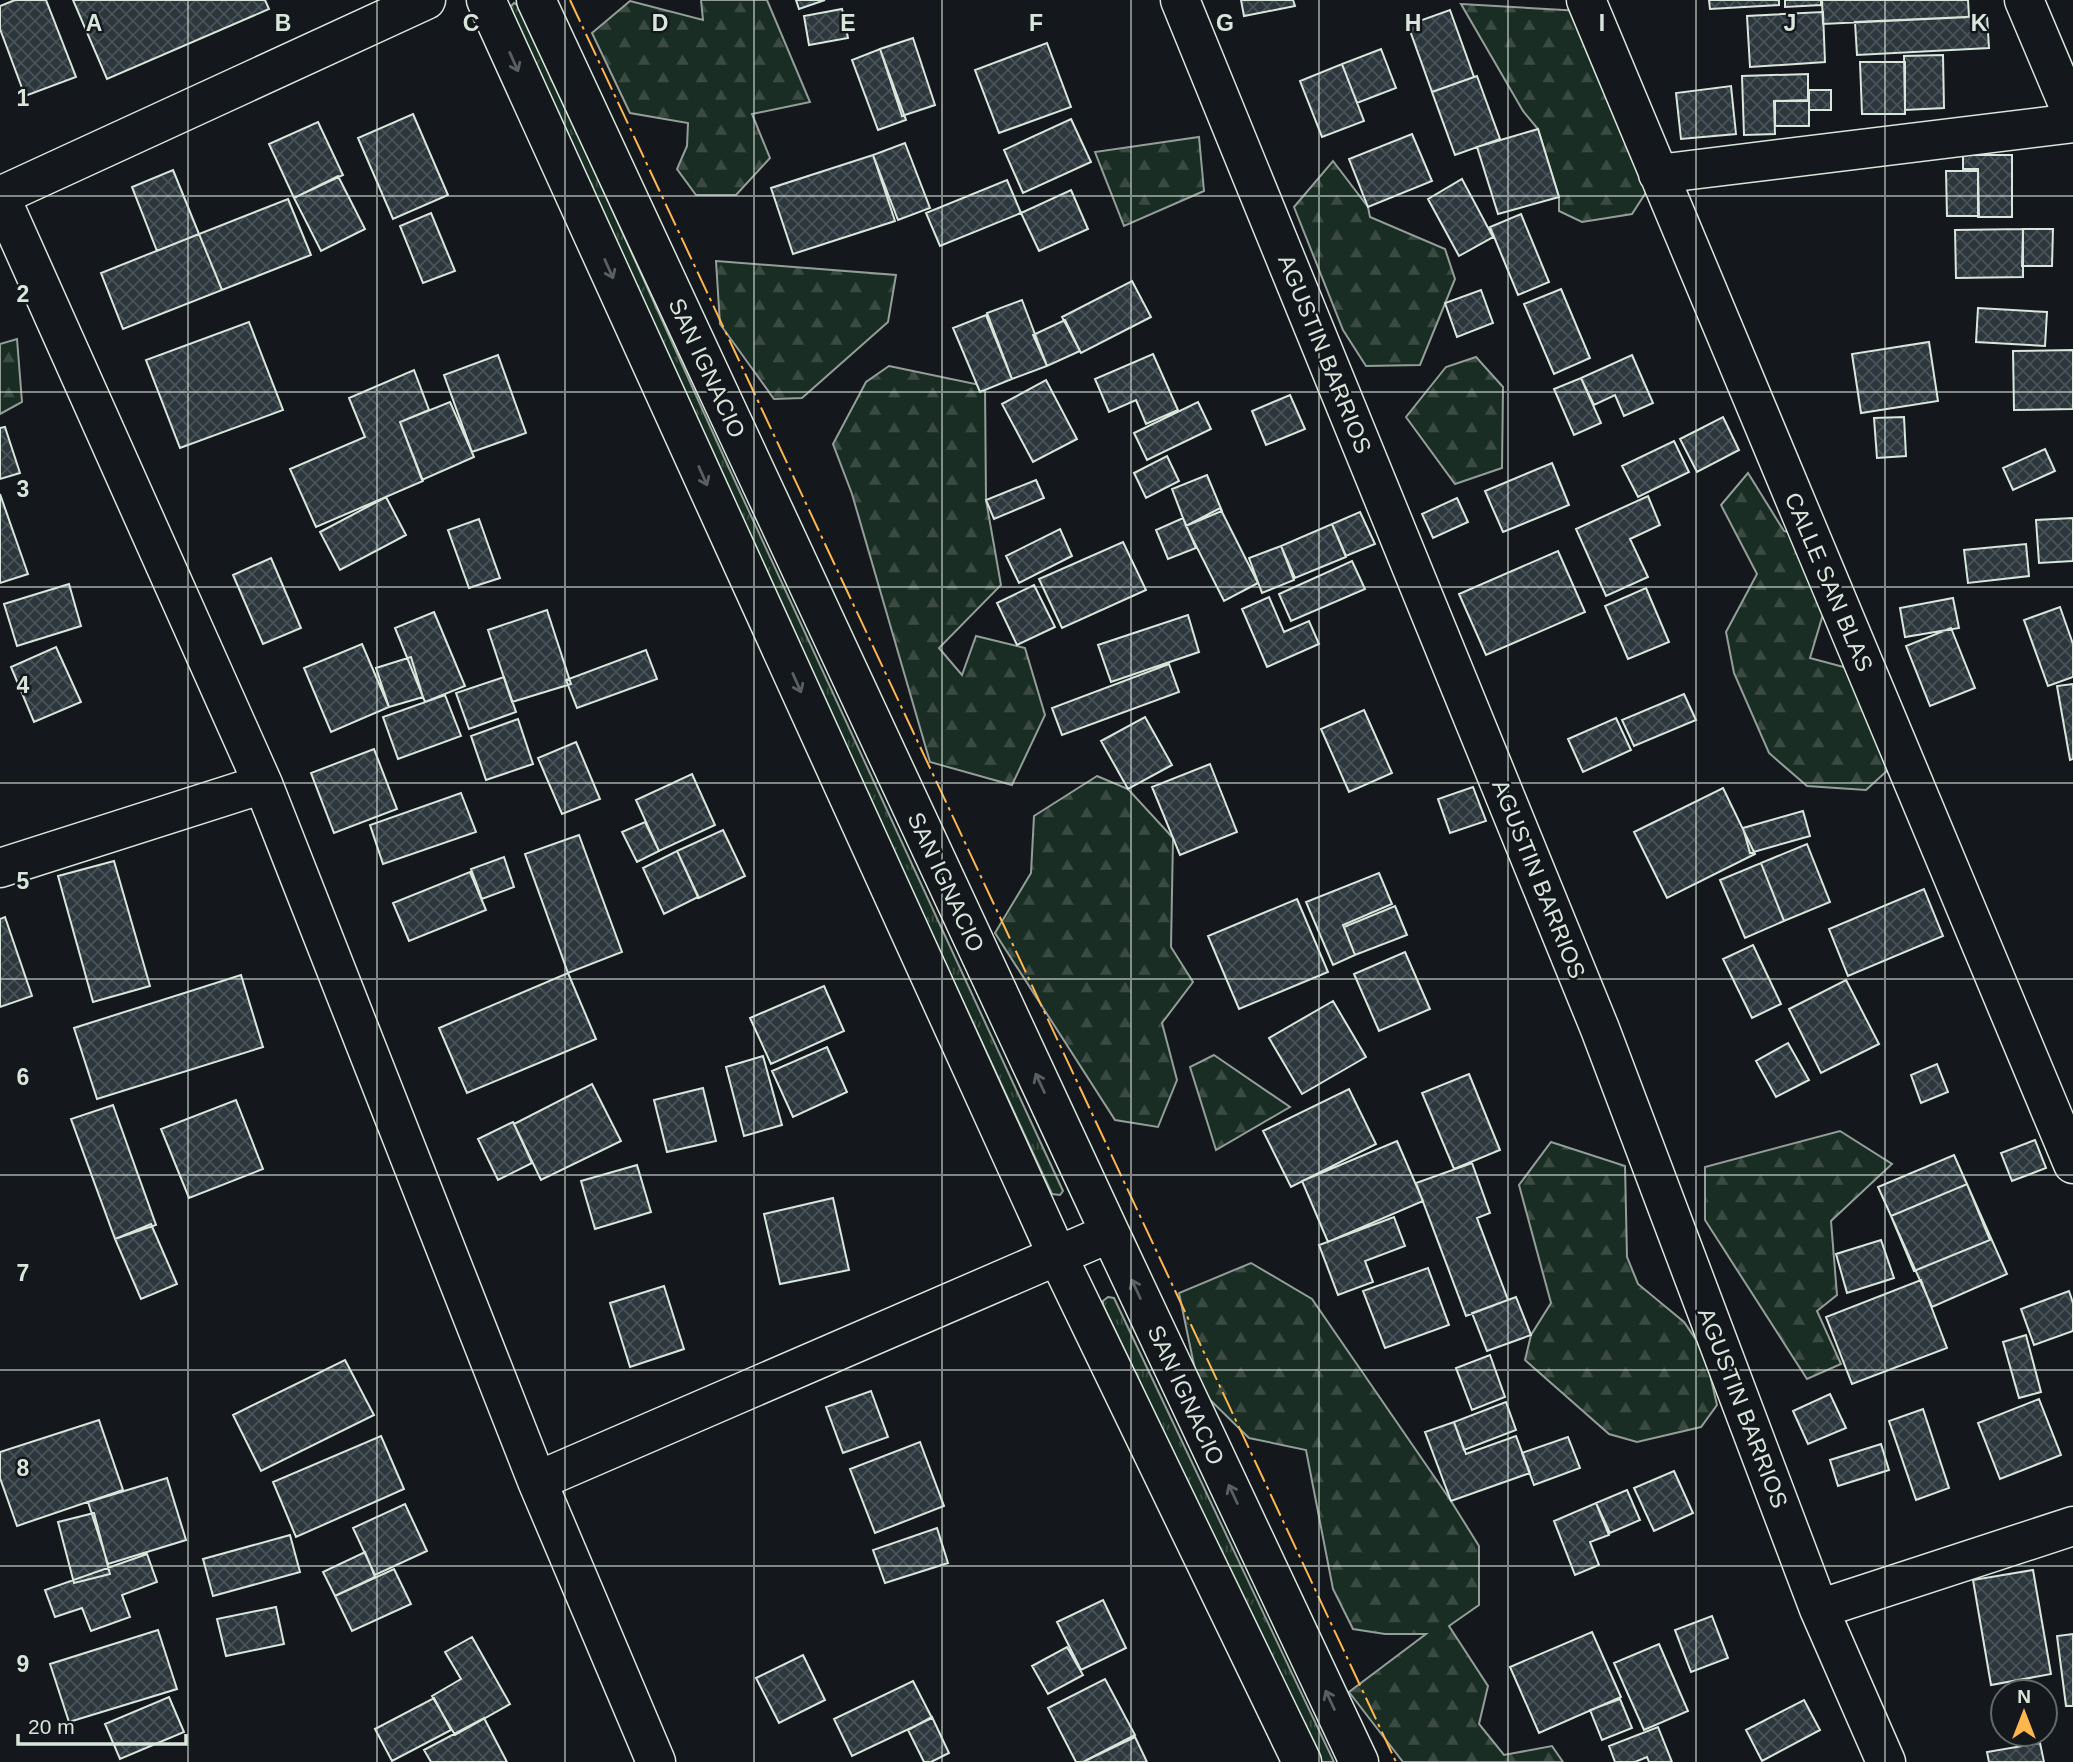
<svg xmlns="http://www.w3.org/2000/svg" width="2073" height="1762" font-family="Arial,sans-serif">
	<style>
		.grass { fill: url(#grass-tufts); stroke: #939e99; stroke-width: 2 }
		.forest { fill: url(#forest-firs); stroke: #939e99; stroke-width: 2 }
		.building { fill: url(#building-cross-hatch); stroke: #d8e6dc; stroke-width: 2 }
		.lines { fill: none; stroke-linecap: round; stroke-linejoin: round }
		.street-casing { stroke: #d8e6dc; stroke-width: 41 }
		.street { stroke: #14181c; stroke-width: 38 }
		.power { stroke: #ffb74d; stroke-width: 2; stroke-dasharray: 24 5 3.5 5; stroke-linecap: butt }
		.oneway { stroke: #59605f }
		.grid { fill: none; stroke: #d8e6dc; stroke-width: 2; stroke-opacity: 0.55 }
		.labels { text-anchor: middle; dominant-baseline: central; stroke-width: 5; stroke-linejoin: round; paint-order: stroke }
		.street-label { font-size: 23px; fill: #d8e6dc; stroke: #14181c }
		.grid-label { font-size: 23px; text-anchor: middle; font-weight: bold; fill: #d8e6dc; stroke: #14181c; stroke-width: 5; stroke-linejoin: round; paint-order: stroke }
	</style>
	<defs>
		<pattern id="grass-tufts" width="24" height="20" patternUnits="userSpaceOnUse" patternTransform="scale(1.75)"><rect width="24" height="20" fill="#1a2d24"/><path d="M3 7l-1-3M5 7V3M7 7l1-3M15 17l-1-3M17 17v-4M19 17l1-3" fill="none" stroke="#3b4b43"/></pattern>
		<pattern id="forest-firs" width="22" height="20" patternUnits="userSpaceOnUse" patternTransform="scale(1.75)"><rect width="22" height="20" fill="#1a2d24"/><path d="M5 1l3.5 6h-7zM16 11l3.5 6h-7z" fill="#3b4b43"/></pattern>
		<pattern id="building-cross-hatch" width="8" height="8" patternUnits="userSpaceOnUse" patternTransform="scale(1.75)"><rect width="8" height="8" fill="#2c363c"/><path d="M0 0l8 8M0 8l8-8" fill="none" stroke="#4a5358"/></pattern>
	</defs>
	<rect width="100%" height="100%" fill="#14181c"/>
	<path class="grass" d="M514,3L520,6L728,466L1063,1191L1060,1195L1052,1194L718,471L509,8Z
		M1108,1297L1114,1298L1334,1762H1321L1103,1305V1301Z"/>
	<path class="forest" d="M701,0H767L810,102L752,114L770,158L736,195H696L677,169L687,146L688,123L630,113L592,33L630,1L703,20Z
		M1461,4L1581,11L1654,180L1632,214L1582,222L1559,211V197L1538,129L1523,111Z
		M1199,137L1204,191L1124,226L1095,152Z
		M1333,161L1368,207L1370,217L1445,249L1455,279L1420,365L1366,366L1343,330L1294,207Z
		M716,261L896,275L888,322L802,398L774,399L720,324Z
		M17,339L22,402L0,414V344Z
		M1476,357L1503,387L1502,468L1455,484L1406,417L1446,367Z
		M889,366L985,386L986,500L1001,585L939,648L962,675L976,636L1025,648L1045,715L1012,785L930,762L852,494L833,444L866,382Z
		M1748,473L1784,531L1814,540L1832,584L1810,658L1855,670L1889,769L1866,790L1807,786L1769,753L1734,673L1726,632L1757,574L1721,505Z
		M1097,776L1128,789L1173,838L1171,947L1193,982L1162,1023L1177,1080L1158,1127L1115,1120L995,933L1031,873L1034,816Z
		M1214,1055L1290,1107L1216,1150L1190,1067Z
		M1840,1131L1892,1164L1831,1221L1837,1295L1817,1311L1841,1364L1807,1379L1705,1220V1167Z
		M1551,1142L1625,1166L1627,1257L1638,1284L1684,1322L1705,1353L1717,1405L1701,1427L1637,1442L1609,1434L1525,1360L1531,1335L1551,1303L1519,1185Z
		M1251,1263L1312,1299L1451,1501L1479,1546V1605L1449,1626L1488,1686L1479,1724L1504,1755L1552,1746L1563,1762H1403L1349,1692L1426,1634H1385L1353,1629L1333,1589L1306,1450L1249,1438L1199,1389L1179,1293Z"/>
	<path class="building" d="M15,0H46L76,77L25,96L0,29V6Z
		M73,0H265L269,9L107,79Z
		M796,0H825L799,9Z
		M1241,0H1293L1295,6L1244,16Z
		M1709,0H1779V5L1710,9Z
		M1785,0H1821V5L1785,7Z
		M1822,0H1968L1969,17L1823,24Z
		M842,9L848,38L809,45L804,16Z
		M1450,10L1474,77L1432,92L1408,25Z
		M1823,12L1825,62L1750,67L1747,16Z
		M1987,16L1989,48L1857,55L1855,22Z
		M913,38L935,105L902,116L880,49Z
		M1047,43L1071,107L999,133L975,70Z
		M880,49L906,120L878,130L852,60Z
		M1381,49L1396,88L1357,103L1342,64Z
		M1943,55L1944,108L1905,110L1904,56Z
		M1860,62H1905V114H1862Z
		M1342,64L1364,121L1322,137L1300,81Z
		M1808,74V100L1774,101L1775,134L1744,135L1742,76Z
		M1477,76L1500,139L1455,155L1432,92Z
		M1731,86L1736,134L1681,139L1676,93Z
		M1809,90H1831V110H1809Z
		M1775,101H1809V126H1775Z
		M413,114L448,195L393,219L358,138Z
		M1071,119L1091,162L1023,193L1004,150Z
		M318,122L343,175L294,198L269,144Z
		M1538,129L1559,197L1498,214L1477,147Z
		M1412,134L1432,181L1368,207L1349,159Z
		M905,143L930,208L898,220L873,155Z
		M873,155L895,221L793,254L771,188Z
		M1963,155H2012V217H1978V169H1963Z
		M173,170L199,234L157,251L132,187Z
		M1946,171H1978L1979,216H1947Z
		M338,176L365,229L321,251L294,198Z
		M1462,179L1493,237L1459,256L1428,199Z
		M1007,180L1021,213L940,246L926,213Z
		M1071,190L1088,229L1039,251L1021,213Z
		M288,199L311,255L222,290L199,234Z
		M431,213L455,271L423,283L400,226Z
		M1521,214L1549,282L1518,295L1490,227Z
		M2023,229V277L1956,278L1955,230Z
		M2023,229H2053L2052,266H2022Z
		M199,234L222,290L123,329L101,273Z
		M1132,281L1151,317L1081,353L1062,317Z
		M1561,289L1590,358L1554,374L1524,304Z
		M1481,290L1493,323L1457,337L1445,303Z
		M1022,300L1047,366L1012,379L987,313Z
		M1978,308L2047,312L2045,346L1976,342Z
		M986,315L1012,379L980,392L953,328Z
		M1065,320L1080,351L1047,366L1033,335Z
		M249,322L283,410L180,448L146,360Z
		M1929,342L1938,401L1861,413L1852,354Z
		M2073,350V409L2014,410L2013,351Z
		M1153,354L1178,410L1146,424L1136,400L1109,412L1095,379Z
		M498,355L526,433L472,452L444,375Z
		M1632,355L1653,403L1624,416L1615,395L1594,405L1581,378Z
		M414,370L429,410L400,422L423,481L316,527L290,469L365,437L349,398Z
		M1581,378L1601,423L1574,435L1554,389Z
		M1046,380L1077,439L1033,462L1002,404Z
		M1290,395L1305,429L1266,445L1252,411Z
		M450,402L474,457L422,480L400,422Z
		M1198,402L1211,429L1147,460L1134,433Z
		M1723,417L1739,450L1697,472L1680,439Z
		M1904,417L1906,456L1877,458L1874,418Z
		M5,427L20,473L0,479V428Z
		M1674,441L1689,472L1638,497L1622,466Z
		M2045,449L2055,471L2013,490L2003,468Z
		M1167,456L1179,481L1146,498L1134,473Z
		M1552,463L1569,505L1503,532L1485,491Z
		M1207,475L1222,511L1186,526L1172,489Z
		M1036,480L1044,498L994,519L986,500Z
		M0,494L28,574L0,583Z
		M1648,496L1660,525L1630,539L1648,577L1606,596L1576,529Z
		M386,497L406,535L340,570L320,532Z
		M1457,498L1468,522L1433,538L1422,514Z
		M1220,508L1258,583L1224,601L1186,526Z
		M1360,512L1375,544L1346,556L1332,524Z
		M1183,518L1196,548L1168,559L1156,530Z
		M2073,518V561L2039,563L2036,520Z
		M479,519L500,578L469,588L448,530Z
		M1332,524L1346,557L1295,578L1281,546Z
		M1060,529L1072,556L1019,583L1006,556Z
		M1123,542L1146,590L1062,628L1039,579Z
		M2026,544L2029,576L1968,583L1964,550Z
		M1281,546L1294,580L1262,593L1249,558Z
		M1558,551L1585,612L1486,655L1459,594Z
		M271,558L301,628L263,644L233,575Z
		M1352,561L1365,589L1291,621L1279,594Z
		M69,584L81,626L17,646L4,604Z
		M1034,585L1055,627L1017,645L997,603Z
		M1646,588L1669,642L1628,659L1605,606Z
		M1269,597L1284,632L1309,621L1319,644L1267,667L1242,609Z
		M1953,598L1959,628L1905,637L1900,608Z
		M2060,607L2073,644V677L2048,686L2024,620Z
		M547,610L571,684L512,702L488,630Z
		M434,612L465,686L425,702L395,628Z
		M1188,615L1199,652L1111,682L1098,645Z
		M1951,628L1975,688L1930,706L1906,646Z
		M362,644L389,707L331,732L304,668Z
		M56,647L81,702L34,722L11,667Z
		M646,650L657,679L577,708L566,680Z
		M411,657L423,697L389,707L376,668Z
		M1169,664L1179,692L1062,735L1052,708Z
		M504,677L516,712L469,729L456,693Z
		M2073,684V759L2070,760L2057,686Z
		M1684,694L1696,720L1634,746L1622,720Z
		M445,695L461,736L398,759L383,717Z
		M1364,710L1392,773L1349,792L1321,729Z
		M1145,717L1172,765L1128,789L1101,741Z
		M1616,718L1631,750L1583,772L1568,739Z
		M518,719L533,764L486,780L471,736Z
		M576,742L600,799L562,814L538,758Z
		M374,749L397,809L334,833L311,773Z
		M1210,764L1237,832L1180,855L1152,787Z
		M692,774L715,825L659,851L636,800Z
		M1473,787L1486,821L1450,833L1438,799Z
		M1723,788L1755,854L1667,898L1634,832Z
		M461,793L476,832L383,864L370,825Z
		M1803,811L1810,836L1750,853L1743,828Z
		M645,822L659,851L637,862L622,832Z
		M723,830L745,876L699,898L677,851Z
		M579,835L622,952L568,973L525,854Z
		M1807,844L1830,902L1784,921L1761,863Z
		M677,851L698,897L664,914L643,868Z
		M504,857L514,887L482,899L471,869Z
		M114,861L150,986L93,1002L58,876Z
		M1761,863L1784,921L1745,938L1720,880Z
		M470,872L486,910L409,941L393,903Z
		M1379,873L1392,904L1343,925L1355,955L1333,965L1306,902Z
		M1924,889L1943,936L1848,976L1829,929Z
		M1297,899L1328,972L1239,1009L1208,936Z
		M1395,906L1407,935L1355,955L1344,927Z
		M5,917L32,996L0,1007V919Z
		M1753,945L1781,1004L1752,1018L1723,959Z
		M1405,952L1430,1009L1379,1031L1354,974Z
		M568,973L596,1039L467,1093L439,1028Z
		M241,975L263,1047L97,1099L74,1028Z
		M1846,980L1879,1044L1821,1073L1789,1009Z
		M824,986L844,1031L771,1064L750,1018Z
		M1333,1001L1366,1057L1302,1094L1269,1038Z
		M1788,1043L1809,1080L1776,1097L1756,1061Z
		M827,1047L847,1092L793,1117L772,1071Z
		M763,1056L782,1125L744,1136L726,1067Z
		M1937,1064L1948,1092L1921,1103L1911,1075Z
		M1469,1074L1500,1150L1454,1169L1422,1093Z
		M592,1084L621,1141L541,1180L514,1124Z
		M703,1088L716,1141L667,1152L654,1100Z
		M1349,1089L1376,1144L1291,1187L1263,1131Z
		M236,1100L263,1169L189,1198L161,1129Z
		M113,1105L156,1225L115,1239L71,1119Z
		M513,1122L532,1163L498,1180L478,1139Z
		M2035,1140L2046,1168L2012,1181L2001,1153Z
		M1397,1141L1423,1201L1328,1242L1302,1181Z
		M1954,1155L2007,1274L1932,1307L1878,1187Z
		M1472,1163L1490,1213L1477,1218L1508,1300L1466,1316L1416,1183Z
		M637,1165L651,1212L595,1229L581,1181Z
		M1967,1184L1990,1240L1914,1271L1891,1216Z
		M833,1198L849,1270L780,1284L764,1214Z
		M1394,1217L1405,1246L1365,1261L1373,1282L1338,1295L1319,1245Z
		M151,1224L177,1284L141,1299L115,1239Z
		M1881,1240L1894,1278L1847,1293L1836,1254Z
		M1428,1268L1449,1325L1385,1348L1363,1291Z
		M1921,1280L1947,1348L1852,1384L1826,1317Z
		M664,1286L684,1349L630,1367L610,1303Z
		M2069,1291L2073,1303V1331L2034,1345L2021,1309Z
		M1516,1297L1531,1335L1487,1351L1472,1313Z
		M2026,1335L2041,1392L2019,1398L2003,1342Z
		M1490,1355L1505,1397L1472,1410L1456,1368Z
		M345,1360L374,1415L261,1471L233,1415Z
		M871,1391L888,1437L843,1453L826,1407Z
		M1830,1394L1846,1428L1808,1444L1793,1411Z
		M2039,1399L2061,1455L2000,1479L1978,1423Z
		M1506,1402L1516,1430L1464,1450L1454,1422Z
		M1923,1409L1949,1488L1916,1500L1889,1421Z
		M99,1420L123,1490L17,1526L0,1478V1452Z
		M1454,1422L1466,1454L1516,1436L1530,1473L1451,1501L1425,1432Z
		M381,1436L404,1489L296,1537L273,1482Z
		M1568,1437L1580,1468L1534,1485L1522,1453Z
		M920,1442L944,1506L875,1533L850,1469Z
		M1881,1444L1889,1470L1838,1486L1830,1460Z
		M1674,1471L1693,1513L1654,1531L1634,1488Z
		M167,1478L186,1540L108,1564L88,1502Z
		M1627,1490L1640,1520L1610,1533L1596,1503Z
		M1596,1503L1609,1535L1590,1542L1599,1565L1575,1575L1554,1521Z
		M405,1504L427,1551L375,1575L353,1528Z
		M94,1513L110,1574L74,1583L58,1522Z
		M937,1528L948,1563L885,1583L873,1550Z
		M290,1535L300,1572L213,1596L203,1559Z
		M365,1552L375,1577L335,1596L323,1572Z
		M147,1554L157,1582L122,1595L130,1617L91,1631L82,1608L55,1617L45,1590Z
		M394,1569L411,1604L352,1631L335,1596Z
		M2033,1570L2051,1674L1991,1685L1973,1580Z
		M1103,1600L1126,1648L1081,1670L1057,1622Z
		M276,1607L284,1644L226,1656L217,1619Z
		M1712,1616L1728,1658L1691,1672L1675,1630Z
		M158,1630L177,1689L69,1722L50,1664Z
		M1592,1632L1621,1697L1539,1733L1510,1667Z
		M2073,1634V1706H2066L2057,1636Z
		M472,1637L510,1704L455,1735L432,1696L461,1679L445,1652Z
		M1659,1644L1688,1711L1644,1730L1614,1663Z
		M1067,1647L1083,1675L1048,1694L1032,1666Z
		M803,1655L825,1700L779,1723L756,1678Z
		M1105,1679L1135,1735L1083,1762H1076L1048,1708Z
		M913,1681L932,1718L852,1756L834,1719Z
		M169,1697L184,1732L120,1759L105,1724Z
		M434,1698L451,1730L392,1761L375,1729Z
		M1620,1699L1632,1728L1602,1740L1590,1710Z
		M1804,1700L1820,1730L1762,1761L1746,1730Z
		M932,1717L949,1753L931,1762H924L908,1730Z
		M484,1718L507,1762H431L424,1750Z
		M1658,1727L1672,1762H1649L1647,1757L1635,1762H1615L1609,1746Z
		M1135,1737L1147,1762H1083Z
		M2040,1743L2044,1762H1989L1987,1752Z"/>
	<g class="lines">
		<defs>
			<path id="street" d="M486,0L1058,1257L1302,1762
				M536,0L1110,1233L1359,1762
				M1180,0L1600,1029L1819,1609L1886,1762
				M1586,0L2073,1164
				M2024,0L2073,116
				M1658,174L2073,123
				M0,196L263,784L537,1481L656,1762
				M0,196L426,0
				M0,868L263,784
				M537,1481L1110,1233
				M1819,1609L2073,1526"/>
		</defs>
		<use href="#street" class="street-casing"/>
		<use href="#street" class="street"/>
		<path class="power" d="M570,0L1396,1762"/>
	</g>
	<defs><path id="oneway-shaft" d="M-6 0H5M1.5-3L5.5 0L1.5 3" fill="none" stroke-width="1.6" stroke-linecap="round" stroke-linejoin="round" transform="scale(1.75)"/></defs>
	<g class="oneway">
		<use href="#oneway-shaft" transform="translate(514 62) rotate(66)"/>
		<use href="#oneway-shaft" transform="translate(609 269) rotate(66)"/>
		<use href="#oneway-shaft" transform="translate(703 476) rotate(66)"/>
		<use href="#oneway-shaft" transform="translate(797 683) rotate(66)"/>
		<use href="#oneway-shaft" transform="translate(1040 1083) rotate(-115)"/>
		<use href="#oneway-shaft" transform="translate(1136 1289) rotate(-115)"/>
		<use href="#oneway-shaft" transform="translate(1233 1494) rotate(-115)"/>
		<use href="#oneway-shaft" transform="translate(1330 1700) rotate(-115)"/>
	</g>
	<path class="grid" d="M188,0V1762M377,0V1762M565,0V1762M754,0V1762M942,0V1762M1131,0V1762M1319,0V1762M1508,0V1762M1696,0V1762M1885,0V1762M0,196H2073M0,392H2073M0,587H2073M0,783H2073M0,979H2073M0,1175H2073M0,1370H2073M0,1566H2073"/>
	<g class="labels">
		<g class="street-label">
			<text transform="translate(1325 354) rotate(68)">AGUSTIN BARRIOS</text>
			<text transform="translate(707 368) rotate(65)">SAN IGNACIO</text>
			<text transform="translate(1829 582) rotate(67)">CALLE SAN BLAS</text>
			<text transform="translate(1539 879) rotate(68)">AGUSTIN BARRIOS</text>
			<text transform="translate(946 882) rotate(65)">SAN IGNACIO</text>
			<text transform="translate(1186 1395) rotate(65)">SAN IGNACIO</text>
			<text transform="translate(1743 1408) rotate(69)">AGUSTIN BARRIOS</text>
		</g>
	</g>
	<g class="grid-label">
		<text x="94" y="31">A</text>
		<text x="283" y="31">B</text>
		<text x="471" y="31">C</text>
		<text x="660" y="31">D</text>
		<text x="848" y="31">E</text>
		<text x="1036" y="31">F</text>
		<text x="1225" y="31">G</text>
		<text x="1413" y="31">H</text>
		<text x="1602" y="31">I</text>
		<text x="1790" y="31">J</text>
		<text x="1979" y="31">K</text>
		<text x="23" y="106">1</text>
		<text x="23" y="302">2</text>
		<text x="23" y="497">3</text>
		<text x="23" y="693">4</text>
		<text x="23" y="889">5</text>
		<text x="23" y="1085">6</text>
		<text x="23" y="1281">7</text>
		<text x="23" y="1476">8</text>
		<text x="23" y="1672">9</text>
	</g>
	<g transform="translate(2024 1713)"><circle r="33" fill="#14181c" stroke="#626a69" stroke-width="2"/>
	<path d="M0-5L12 26L0 18L-12 26Z" fill="#ffb74d"/>
	<text y="-10" font-size="19" font-weight="bold" text-anchor="middle" fill="#d8e6dc">N</text>
	</g>
	<path d="M18 1734v10h168v-10" fill="none" stroke="#d8e6dc" stroke-width="3.5"/>
	<text x="28" y="1734" font-size="21" fill="#d8e6dc" stroke="#14181c" stroke-width="5" paint-order="stroke">20 m</text>
</svg>
